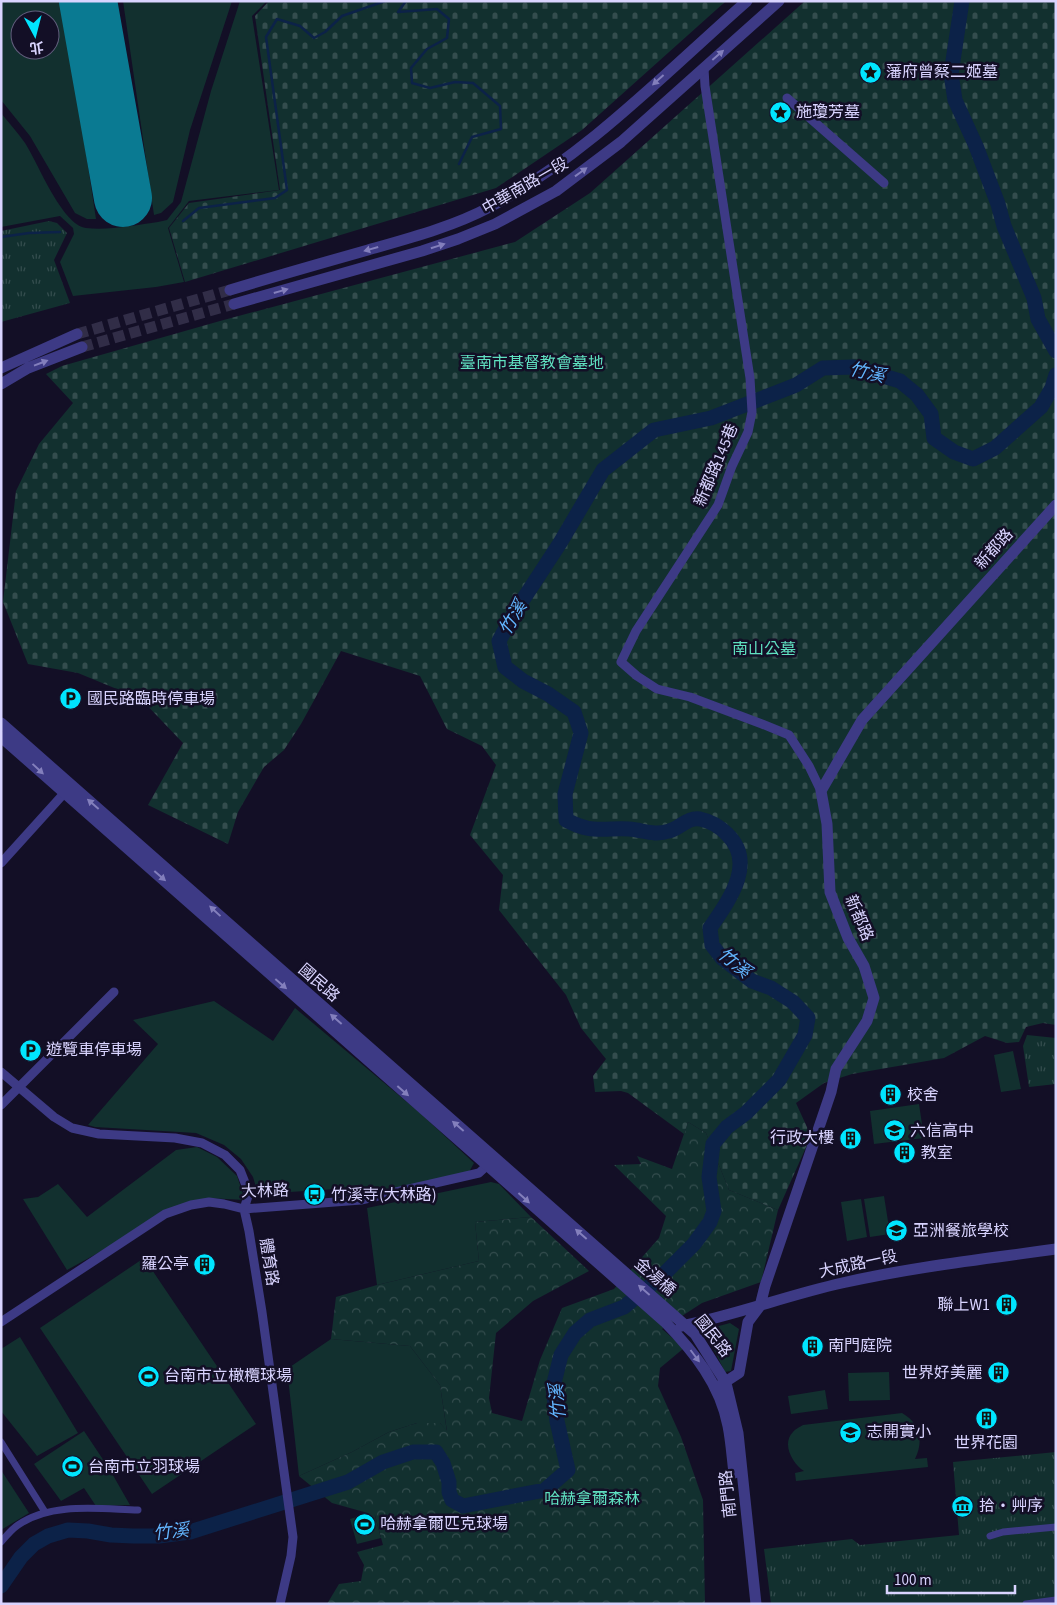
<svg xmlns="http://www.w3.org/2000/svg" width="1057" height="1605" font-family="'Source Sans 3','Noto Sans TC',sans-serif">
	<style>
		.grass { fill: #12302f; fill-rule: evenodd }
		.forest { fill: url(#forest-crowns) }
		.cemetery { fill: url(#cemetery-stones) }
		.park { fill: url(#park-tufts) }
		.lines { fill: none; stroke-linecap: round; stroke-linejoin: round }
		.stream { stroke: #0c2248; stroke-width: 2.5 }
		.river { stroke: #0c2248; stroke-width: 15 }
		.runway { stroke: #0a7a92; stroke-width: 58 }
		.tertiary-tunnel { stroke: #312d47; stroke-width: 11; stroke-dasharray: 11 5.5; stroke-linecap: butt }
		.pedestrian { stroke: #3d3a85; stroke-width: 7 }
		.minor { stroke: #3d3a85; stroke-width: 9 }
		.tertiary { stroke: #3d3a85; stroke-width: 11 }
		.oneway { fill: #837fbc }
		.labels { text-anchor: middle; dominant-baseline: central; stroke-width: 5; stroke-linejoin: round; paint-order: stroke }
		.poi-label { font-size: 16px; fill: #d9d4ff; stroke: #130f26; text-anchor: start }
		.street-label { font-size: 16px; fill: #d9d4ff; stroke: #130f26 }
		.park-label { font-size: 16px; fill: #5fe0c0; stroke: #130f26 }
		.water-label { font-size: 18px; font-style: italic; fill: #62b6ff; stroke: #130f26 }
	</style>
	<defs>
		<pattern id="forest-crowns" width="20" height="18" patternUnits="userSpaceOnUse" patternTransform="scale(1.25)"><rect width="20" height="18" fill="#12302f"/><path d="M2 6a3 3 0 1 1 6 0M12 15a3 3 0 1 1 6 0" fill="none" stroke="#344d4e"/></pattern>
		<pattern id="cemetery-stones" width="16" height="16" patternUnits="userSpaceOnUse" patternTransform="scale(1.25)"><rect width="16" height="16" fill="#12302f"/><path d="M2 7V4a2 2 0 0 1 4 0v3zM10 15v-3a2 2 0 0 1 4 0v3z" fill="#344d4e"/></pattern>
		<pattern id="park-tufts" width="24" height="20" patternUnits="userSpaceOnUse" patternTransform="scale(1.25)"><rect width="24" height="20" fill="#12302f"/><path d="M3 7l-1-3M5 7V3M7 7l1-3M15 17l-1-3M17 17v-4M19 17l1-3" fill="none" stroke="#344d4e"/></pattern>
	</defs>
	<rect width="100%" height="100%" fill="#130f26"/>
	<path class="grass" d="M1,1H60L75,81L96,219H87L75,213L30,136L1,100ZM20,20H50V50H20Z
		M123,1H232L190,130L173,202L161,213L154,215Z
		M240,1H267L252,16L279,190L189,201L168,228L184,282L156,287L73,296L60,262L74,234L73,228L60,216L1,227V113C9,123 18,133 25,143C38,163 62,225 86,228C106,231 137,225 158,222L167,220L181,202L211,91Z
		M214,1001L273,1041L295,1008L420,1113L474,1163L469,1172L397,1189L339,1196L337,1189L258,1194L253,1177L241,1159L224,1145L196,1133L95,1127L88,1125L158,1044L133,1020Z
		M1013,1051L1021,1089L1001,1092L994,1055Z
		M919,1104L924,1138L874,1144L870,1111Z
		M197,1147L217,1157L237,1176L245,1200L207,1198L127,1237L67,1270L23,1199L38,1197L58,1184L87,1217L176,1150Z
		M491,1182L499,1184L531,1217L475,1222L479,1261L377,1285L367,1208Z
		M884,1196L890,1234L870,1237L864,1199Z
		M861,1199L867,1237L847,1241L841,1202Z
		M144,1258L256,1424L152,1494L40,1328Z
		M730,1323L739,1329L731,1371L725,1372L704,1330Z
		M20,1337L78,1433L37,1456L1,1411V1349Z
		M331,1339L410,1346L440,1385L447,1432L440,1423H417L389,1432L352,1452L299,1476L287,1369Z
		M889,1372L890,1400L849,1401L848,1373Z
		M825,1390L828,1409L791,1414L788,1396Z
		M902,1413C920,1423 924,1441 915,1459L927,1458L928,1467L796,1481L795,1473L804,1471C793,1464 781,1444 793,1432C795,1429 800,1427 803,1425Z
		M84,1431L110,1470L130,1505L96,1506L84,1488L61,1501L34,1464Z
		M1,1470L29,1513L1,1530Z
		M374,1512L381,1538L357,1544L350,1519Z"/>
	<path class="forest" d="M688,1122L706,1133L729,1190L778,1210L761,1282L702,1303L662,1329L684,1348L660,1368L658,1386L681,1437L703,1500L705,1604H327L339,1584L361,1581L364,1565L357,1552L383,1545L375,1515L332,1503L299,1476L352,1452L389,1432L417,1423H440L447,1431L440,1385L410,1346L331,1339L336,1297L377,1285L479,1261L475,1222L531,1217L589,1271L533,1301L496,1333L489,1398L492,1413L522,1421L540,1360L562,1308L614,1289L659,1238L666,1216L614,1165L641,1164L637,1156L672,1169Z"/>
	<path class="cemetery" d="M269,1H726L582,130L496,188L185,282L169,228L189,203L280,190L255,16Z
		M805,1H1056V1025L1043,1023L1026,1027L1019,1042L1007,1043L985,1036L944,1058L852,1074L824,1083L796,1103L811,1136L778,1210L729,1190L706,1133L688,1122L684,1134L628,1093L621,1091L595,1092L593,1076L606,1059L581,1028L566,995L499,910L503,875L470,835L496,765L482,746L447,729L420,676L341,651L301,724L284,750L264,767L238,812L228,844L148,805L183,743L141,699L78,673L28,664L3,602L16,491L39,444L73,403L46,374L62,366L220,321L515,242L590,193Z"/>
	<path class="park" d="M49,221L57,223L67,233L54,260L70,303L1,322V231Z
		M1027,1035L1056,1038V1084L1029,1087L1023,1046Z
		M1056,1452V1604H771L764,1549L852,1539L860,1545L959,1535L953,1462Z"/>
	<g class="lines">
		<path class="stream" d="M406,1L398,12L437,9L449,19L447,38L427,49L411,68L412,83L430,88L455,82L473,83L500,106L501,129L472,137L459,164
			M183,221L199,208L275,198L287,190L266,37L277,19L300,26L314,38L325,32L342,16L385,1
			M1,237L29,233L60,232"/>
		<path class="river" d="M962,1L951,74L955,100L976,146L998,204L1004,226L1034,298L1038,319L1056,351
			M1,1586L21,1557L34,1544L48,1536L68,1530L88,1531L111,1535L133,1536H159L190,1532L348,1482L383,1462L413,1452H436L443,1463L449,1482V1492L452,1500L463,1506L545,1490L568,1470L557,1421L553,1387L561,1355L575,1333L590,1320L624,1307L662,1276L694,1244L710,1222L714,1211L709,1177L713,1144L727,1127L746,1113L779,1080L805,1035L808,1018L793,1002L771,988L752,981L722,958L712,945L710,928C729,900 757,863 727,834C720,827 710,821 700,819C687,817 681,828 669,831C654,836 643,830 629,829C617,828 606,830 594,829C584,829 574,824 566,820L565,794L581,733L574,712L548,694L523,681L505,667L499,641L513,615L560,543L603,470L654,430L711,418L796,385L823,368L853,367L900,381L917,395L931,414L934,438L954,452L973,459L995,448L1041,407L1052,388L1056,375"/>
		<path class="runway" d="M88,1L123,198"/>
		<path class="tertiary-tunnel" d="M77,334L230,290
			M82,347L234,304"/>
		<path class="pedestrian" d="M1,1442L45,1512
			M990,1536L1003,1532L1056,1527
			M1,1542C6,1536 12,1529 18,1525C51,1502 99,1509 138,1510
			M1026,1604L1056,1600"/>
		<path class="minor" d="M704,68L705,86L750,378L752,412L748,432L732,466L718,505L636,631L621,662L637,676L657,689L690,697L762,724L789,735L809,766L821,791
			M787,98L884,183
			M1,863L68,789
			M1,1072L54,1117L72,1128L99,1134L175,1138L202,1143L225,1155L240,1170L249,1193L244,1209L249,1231L262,1312L293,1537L291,1556L280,1604
			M1,1105L114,992
			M1,1322L165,1214L191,1205L209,1202L224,1204L244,1209L361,1200L479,1173L491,1162"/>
		<path class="tertiary" d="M230,290C276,276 322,263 368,250C410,238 452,227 490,207C587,155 665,73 747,1
			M234,304L422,251L458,239L495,224L556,191L621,142L779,1
			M1,368L77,334
			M1,384L28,368L82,347
			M1,723L695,1334L726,1383L738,1433L756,1604
			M1,737L665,1322C694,1352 720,1384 728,1426C731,1441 732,1457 734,1473
			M681,1326C736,1315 788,1295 842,1283C912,1267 985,1259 1056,1249
			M719,1386L739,1373L748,1322L760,1306L765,1286L831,1092L836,1069L867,1021L874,998L864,966L848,938L830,892L827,824L821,791L862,720L1056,505"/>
	</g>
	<defs><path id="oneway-solid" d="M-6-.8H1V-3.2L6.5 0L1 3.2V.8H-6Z" transform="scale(1.25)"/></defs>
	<g class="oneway">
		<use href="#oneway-solid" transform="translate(718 55) rotate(-41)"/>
		<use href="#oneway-solid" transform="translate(658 80) rotate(138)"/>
		<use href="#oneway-solid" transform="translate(581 172) rotate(-36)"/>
		<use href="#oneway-solid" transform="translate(438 246) rotate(-18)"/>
		<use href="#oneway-solid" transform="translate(371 249) rotate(164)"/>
		<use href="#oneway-solid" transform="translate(281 291) rotate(-16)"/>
		<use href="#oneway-solid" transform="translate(41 363) rotate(-21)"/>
		<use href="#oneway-solid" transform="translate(38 769) rotate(43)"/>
		<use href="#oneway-solid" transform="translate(93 804) rotate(-139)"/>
		<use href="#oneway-solid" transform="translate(160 876) rotate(41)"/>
		<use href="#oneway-solid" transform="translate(215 911) rotate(-137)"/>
		<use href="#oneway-solid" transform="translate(281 984) rotate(41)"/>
		<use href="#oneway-solid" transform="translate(336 1019) rotate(-139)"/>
		<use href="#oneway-solid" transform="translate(403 1091) rotate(41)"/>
		<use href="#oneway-solid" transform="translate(458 1126) rotate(-139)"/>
		<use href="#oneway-solid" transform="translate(524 1198) rotate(42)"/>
		<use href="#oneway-solid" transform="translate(581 1234) rotate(-139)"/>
		<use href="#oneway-solid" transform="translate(644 1290) rotate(-139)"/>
		<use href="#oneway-solid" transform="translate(695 1356) rotate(53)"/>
	</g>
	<defs>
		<symbol id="sight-disc" viewBox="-11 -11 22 22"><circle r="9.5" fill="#00e5ff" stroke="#130f26"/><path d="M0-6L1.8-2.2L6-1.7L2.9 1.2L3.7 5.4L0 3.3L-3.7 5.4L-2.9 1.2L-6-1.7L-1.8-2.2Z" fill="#111"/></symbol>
		<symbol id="parking-disc" viewBox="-11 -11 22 22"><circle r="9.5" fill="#00e5ff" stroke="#130f26"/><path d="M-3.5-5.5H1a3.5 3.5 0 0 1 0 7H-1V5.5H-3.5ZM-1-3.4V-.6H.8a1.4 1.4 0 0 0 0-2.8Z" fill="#111"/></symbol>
		<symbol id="building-disc" viewBox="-11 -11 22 22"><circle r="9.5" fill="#00e5ff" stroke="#130f26"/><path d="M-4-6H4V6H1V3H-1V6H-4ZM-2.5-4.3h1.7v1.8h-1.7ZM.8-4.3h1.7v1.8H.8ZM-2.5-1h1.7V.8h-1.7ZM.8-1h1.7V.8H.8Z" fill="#111"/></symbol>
		<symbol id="school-disc" viewBox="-11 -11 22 22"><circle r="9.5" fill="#00e5ff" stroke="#130f26"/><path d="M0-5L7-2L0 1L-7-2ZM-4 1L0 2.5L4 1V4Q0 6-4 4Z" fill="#111"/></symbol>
		<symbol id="bus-disc" viewBox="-11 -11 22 22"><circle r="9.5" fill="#00e5ff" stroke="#130f26"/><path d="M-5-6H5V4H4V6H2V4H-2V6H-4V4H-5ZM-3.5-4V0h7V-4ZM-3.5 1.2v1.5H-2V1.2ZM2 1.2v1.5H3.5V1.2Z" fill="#111"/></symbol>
		<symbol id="stadium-disc" viewBox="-11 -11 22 22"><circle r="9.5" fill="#00e5ff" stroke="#130f26"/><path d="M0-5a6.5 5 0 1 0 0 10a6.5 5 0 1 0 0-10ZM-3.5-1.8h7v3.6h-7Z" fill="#111"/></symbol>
		<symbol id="museum-disc" viewBox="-11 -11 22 22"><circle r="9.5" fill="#00e5ff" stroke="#130f26"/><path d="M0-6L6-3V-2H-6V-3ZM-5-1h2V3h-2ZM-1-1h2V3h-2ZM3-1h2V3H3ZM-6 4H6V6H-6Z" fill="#111"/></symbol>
	</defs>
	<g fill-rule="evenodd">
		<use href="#sight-disc" x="858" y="60" width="25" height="25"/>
		<use href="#sight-disc" x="768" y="100" width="25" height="25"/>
		<use href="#parking-disc" x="58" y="686" width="25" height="25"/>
		<use href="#parking-disc" x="18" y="1038" width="25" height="25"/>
		<use href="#building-disc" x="878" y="1082" width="25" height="25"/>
		<use href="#school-disc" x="882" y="1118" width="25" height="25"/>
		<use href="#building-disc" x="838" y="1126" width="25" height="25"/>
		<use href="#building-disc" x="892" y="1140" width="25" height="25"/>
		<use href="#bus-disc" x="302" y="1182" width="25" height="25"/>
		<use href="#school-disc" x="884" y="1218" width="25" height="25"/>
		<use href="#building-disc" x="192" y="1252" width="25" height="25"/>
		<use href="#building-disc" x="994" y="1292" width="25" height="25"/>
		<use href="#building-disc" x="800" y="1334" width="25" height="25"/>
		<use href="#building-disc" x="986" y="1360" width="25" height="25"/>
		<use href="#stadium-disc" x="136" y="1364" width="25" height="25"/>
		<use href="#building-disc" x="974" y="1406" width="25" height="25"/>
		<use href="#school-disc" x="838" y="1420" width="25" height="25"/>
		<use href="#stadium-disc" x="60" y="1454" width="25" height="25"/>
		<use href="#museum-disc" x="950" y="1494" width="25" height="25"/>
		<use href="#stadium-disc" x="352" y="1512" width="25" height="25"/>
	</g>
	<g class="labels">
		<g class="poi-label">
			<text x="886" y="72">藩府曾蔡二姬墓</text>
			<text x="796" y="112">施瓊芳墓</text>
			<text x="87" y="699">國民路臨時停車場</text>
			<text x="46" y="1050">遊覽車停車場</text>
			<text x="907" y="1095">校舍</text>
			<text x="910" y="1131">六信高中</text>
			<text x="834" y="1138" text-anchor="end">行政大樓</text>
			<text x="921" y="1153">教室</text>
			<text x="331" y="1195">竹溪寺(大林路)</text>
			<text x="913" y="1231">亞洲餐旅學校</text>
			<text x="189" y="1264" text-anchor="end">羅公亭</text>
			<text x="990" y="1305" text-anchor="end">聯上W1</text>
			<text x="828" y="1346">南門庭院</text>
			<text x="982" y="1373" text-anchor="end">世界好美麗</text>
			<text x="164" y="1376">台南市立橄欖球場</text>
			<text x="867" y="1432">志開實小</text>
			<text x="986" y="1443" text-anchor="middle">世界花園</text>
			<text x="88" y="1467">台南市立羽球場</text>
			<text x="979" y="1506">拾・艸序</text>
			<text x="380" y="1524">哈赫拿爾匹克球場</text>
		</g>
		<g class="street-label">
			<text transform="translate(525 186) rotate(-30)">中華南路一段</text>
			<text transform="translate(716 465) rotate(-67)">新都路145巷</text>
			<text transform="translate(994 549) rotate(-48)">新都路</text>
			<text transform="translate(859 918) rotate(67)">新都路</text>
			<text transform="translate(319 983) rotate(41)">國民路</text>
			<text transform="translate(265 1191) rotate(-1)">大林路</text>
			<text transform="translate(269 1262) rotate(81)">體育路</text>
			<text transform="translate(858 1264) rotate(-12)">大成路一段</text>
			<text transform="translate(655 1277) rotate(41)">金湯橋</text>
			<text transform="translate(713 1336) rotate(52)">國民路</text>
			<text transform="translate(728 1494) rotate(-96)">南門路</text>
		</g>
		<g class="park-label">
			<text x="532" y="363">臺南市基督教會墓地</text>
			<text x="764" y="649">南山公墓</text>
			<text x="592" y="1499">哈赫拿爾森林</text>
		</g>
		<g class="water-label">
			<text transform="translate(867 373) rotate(13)">竹溪</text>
			<text transform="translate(513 618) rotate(-59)">竹溪</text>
			<text transform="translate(734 963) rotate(39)">竹溪</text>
			<text transform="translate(558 1402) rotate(-95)">竹溪</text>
			<text transform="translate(171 1532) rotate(-6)">竹溪</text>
		</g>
	</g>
	<rect width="1057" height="1605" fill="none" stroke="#d9d4ff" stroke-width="5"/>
	<g transform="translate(35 35) rotate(173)"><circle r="24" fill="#130f26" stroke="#625e7d"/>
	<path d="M0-4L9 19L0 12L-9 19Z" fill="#00e5ff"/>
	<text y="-8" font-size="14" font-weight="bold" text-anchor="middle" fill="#d9d4ff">北</text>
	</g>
	<path d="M887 1585v8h128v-8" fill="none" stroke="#d9d4ff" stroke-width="2.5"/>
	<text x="894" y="1585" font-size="15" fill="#d9d4ff" stroke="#130f26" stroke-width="4" paint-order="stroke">100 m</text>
</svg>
